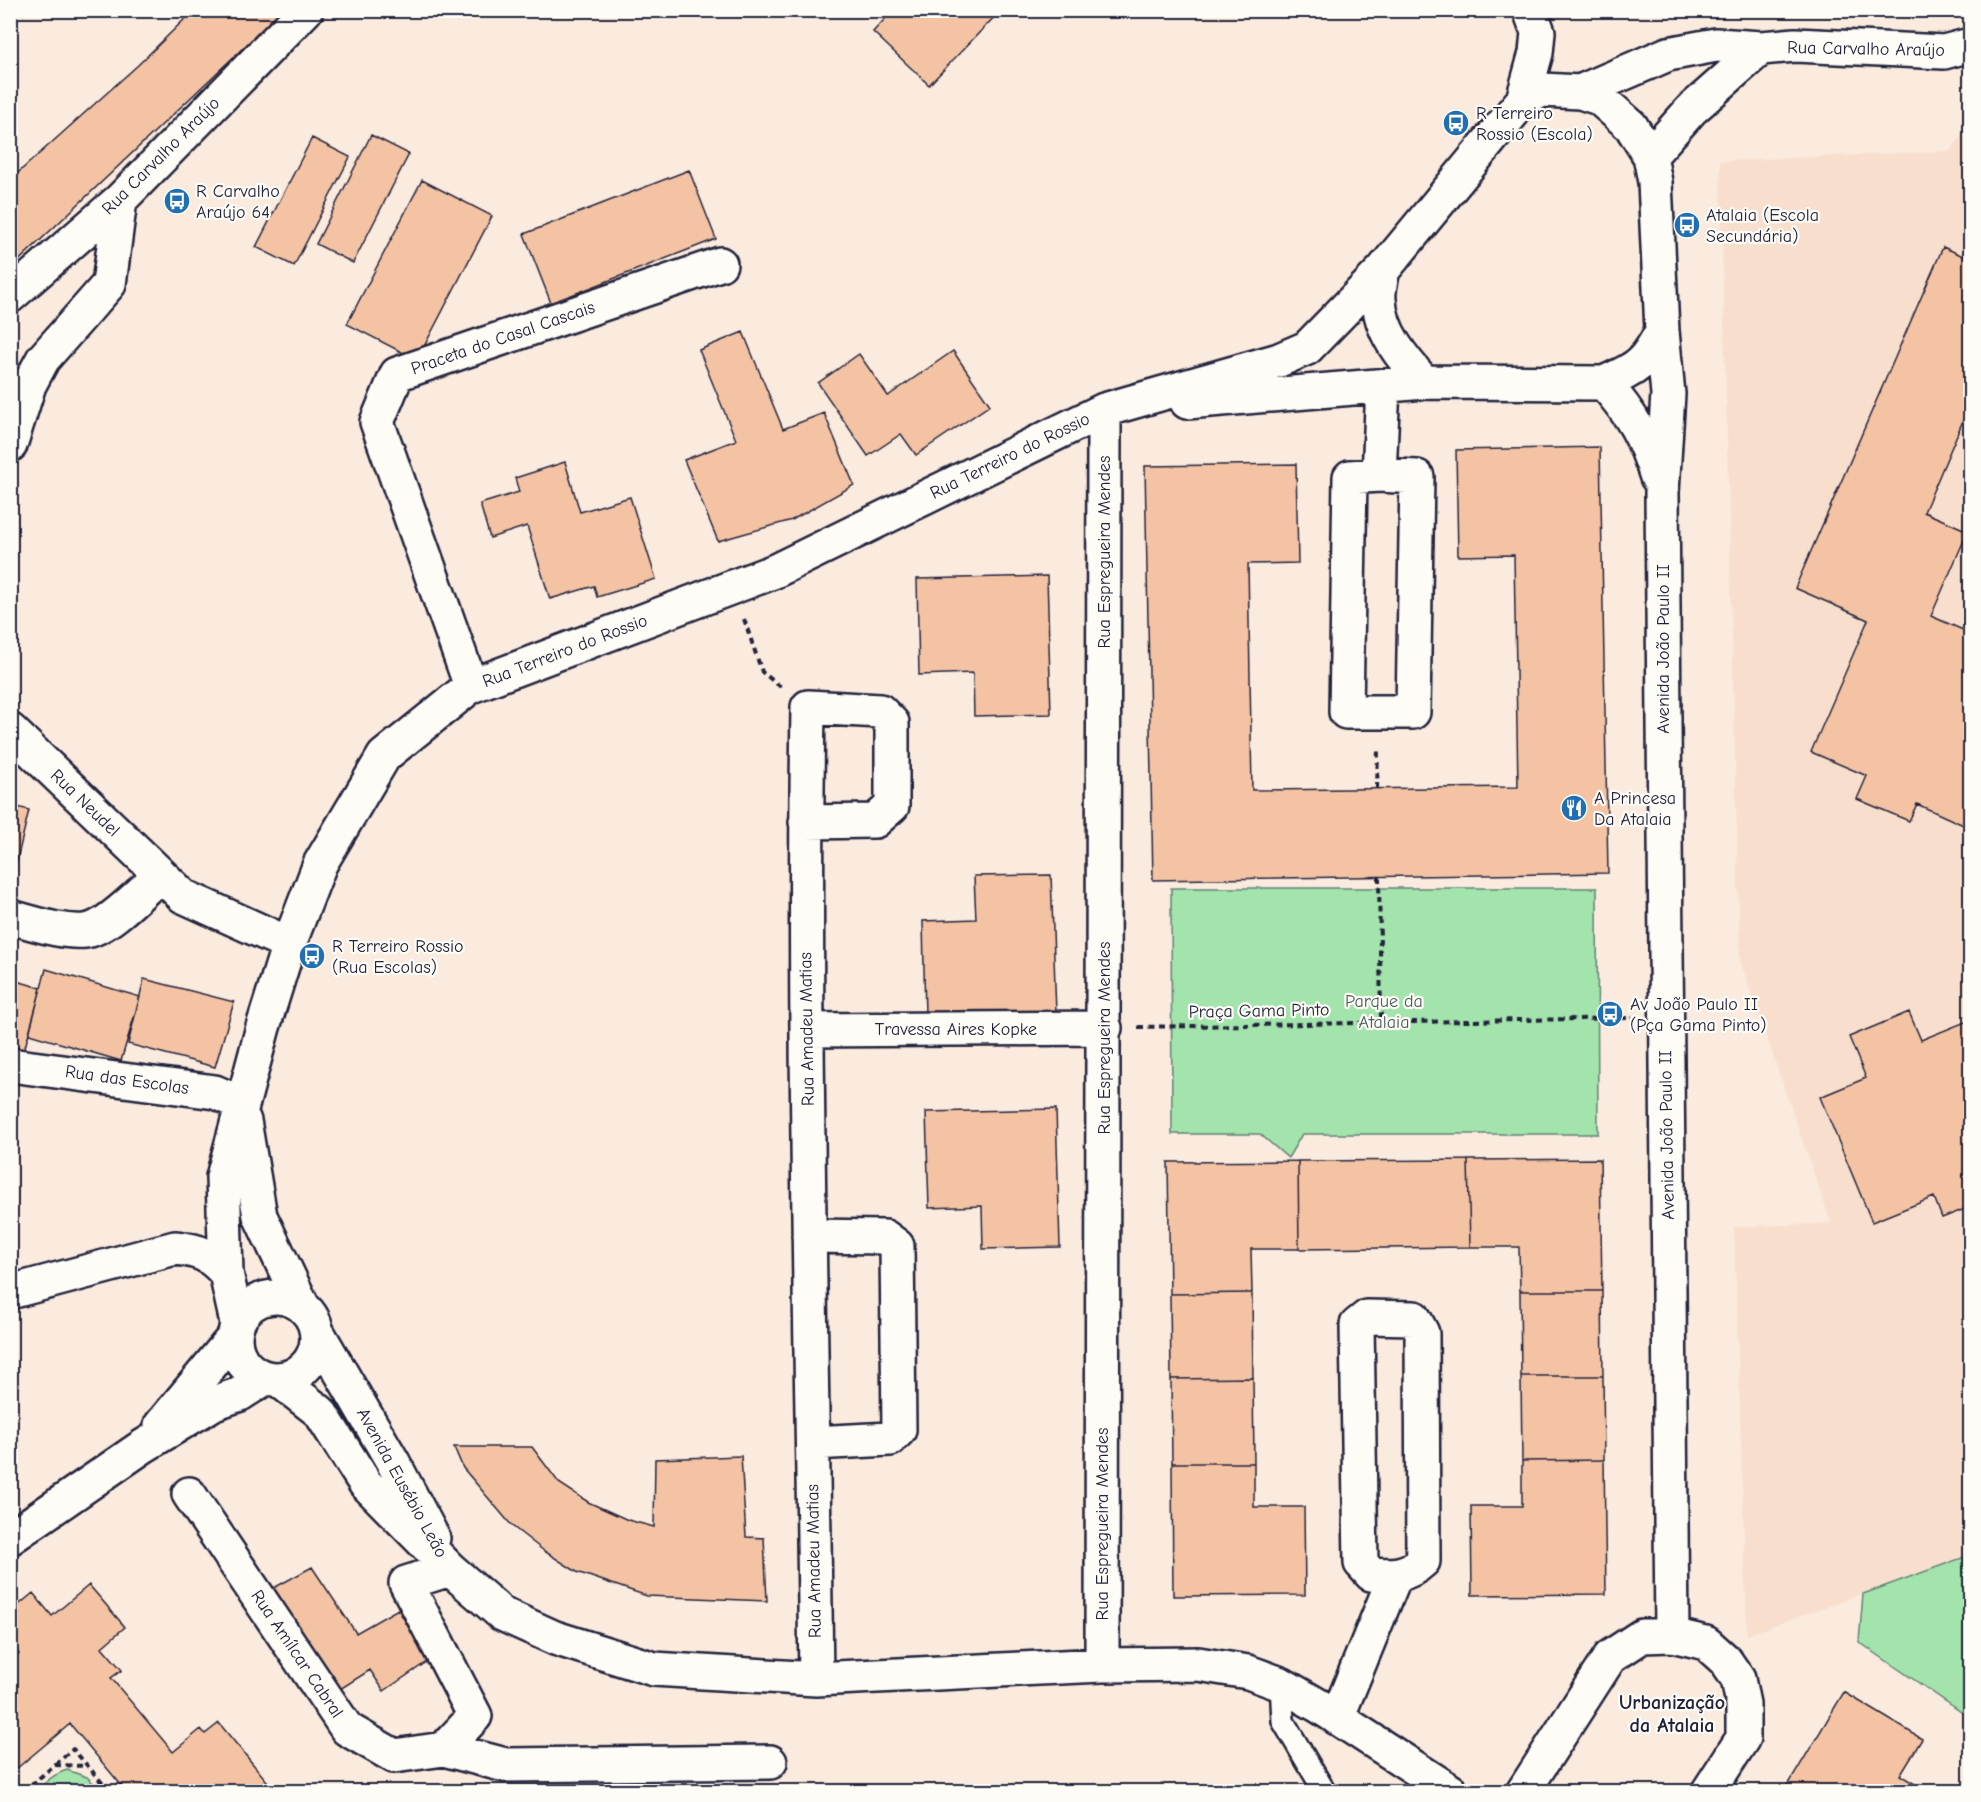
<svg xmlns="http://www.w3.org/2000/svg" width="1981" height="1802" font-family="'Comic Neue',sans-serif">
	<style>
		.built { fill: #f8dfcd }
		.green { fill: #a3e3ac; stroke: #628274; stroke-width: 1.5 }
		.building { fill: #f4c3a4; stroke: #22223b; stroke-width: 1.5 }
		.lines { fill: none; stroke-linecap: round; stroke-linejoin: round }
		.lane-casing { stroke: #22223b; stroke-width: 26 }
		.street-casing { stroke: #22223b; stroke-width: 38 }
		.path { stroke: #22223b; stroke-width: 4; stroke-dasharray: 6 4.5; stroke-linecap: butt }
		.lane { stroke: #fdfcf7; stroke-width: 21 }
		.street { stroke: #fdfcf7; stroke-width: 33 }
		.labels { text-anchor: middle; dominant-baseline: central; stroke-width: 4.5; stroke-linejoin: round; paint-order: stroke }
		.street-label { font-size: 18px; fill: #22223b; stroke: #fdfcf7 }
		.poi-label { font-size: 18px; fill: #22223b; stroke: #fdfcf7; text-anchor: start }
		.park-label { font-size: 18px; fill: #495c5d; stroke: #fdfcf7 }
		.neighbourhood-label { font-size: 20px; font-weight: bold; fill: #22223b; stroke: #fdfcf7 }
	</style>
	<rect width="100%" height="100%" fill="#faebde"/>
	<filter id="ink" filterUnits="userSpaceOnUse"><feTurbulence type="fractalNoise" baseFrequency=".0167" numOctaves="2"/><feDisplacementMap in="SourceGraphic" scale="12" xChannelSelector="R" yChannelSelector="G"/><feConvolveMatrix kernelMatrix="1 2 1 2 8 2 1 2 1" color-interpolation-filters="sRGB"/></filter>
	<g filter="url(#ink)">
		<path class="built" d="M1970,124V1555L1747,1635L1734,1227L1831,1223L1740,961L1720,161L1950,151Z"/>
		<path class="green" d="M1171,888H1597L1598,1134H1302L1288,1158L1260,1134H1172Z
			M1970,1555V1718L1859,1642L1863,1594Z
			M67,1770L87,1777L101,1791H38C46,1780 54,1774 67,1770Z"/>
		<path class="building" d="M194,10H283L10,269V180L138,65Z
			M893,10H1001L929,85L873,32Z
			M371,135L409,154L353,263L316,244Z
			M312,138L350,157L294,266L256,247Z
			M689,170L716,239L551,303L524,234Z
			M422,180L492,216L417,360L347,324Z
			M1943,247L1970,259V404L1924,512L1968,531L1931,616L1970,633V828L1917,804L1909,821L1857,799L1867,776L1811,752L1868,620L1795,588Z
			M743,332L783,429L824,413L854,485L792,520L718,541L684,460L736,440L699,350Z
			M953,351L990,405L916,455L901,434L868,456L818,383L859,354L888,396Z
			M1600,447L1608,873L1153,880L1145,466L1296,464L1298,563L1248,564L1252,790L1518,787L1514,555L1458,556L1456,450Z
			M565,462L580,512L630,497L656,579L597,597L594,586L550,599L527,526L490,538L480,504L519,492L515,478Z
			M1047,576L1051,714L974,716L973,673L919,675L917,579Z
			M10,805L29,810L12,881L10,880Z
			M1051,875L1056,1013L925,1016L923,921L976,919L974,876Z
			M46,969L140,997L121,1061L29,1034Z
			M10,979L41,988L24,1051L10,1048Z
			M144,979L234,1002L215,1067L128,1044Z
			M1909,1012L1921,1040L1970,1020V1207L1942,1218L1934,1197L1872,1222L1820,1097L1866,1078L1849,1037Z
			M1056,1109L1060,1247L983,1249L982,1206L929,1208L926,1112Z
			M1600,1159L1602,1291H1520L1519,1247H1470L1468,1160Z
			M1468,1160L1470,1247L1299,1249L1298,1161Z
			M1298,1161L1299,1249H1251L1252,1293L1170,1294L1168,1162Z
			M1520,1291H1602L1603,1376H1521Z
			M1252,1293L1253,1378L1171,1379L1170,1294Z
			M1521,1376H1603L1604,1460L1522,1461Z
			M1253,1378L1254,1463H1172L1171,1379Z
			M454,1447H532L559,1483L588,1502L628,1520L654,1527L655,1459L741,1456L746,1537L764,1538L767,1601L647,1596L577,1572L544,1551L512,1526L463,1468Z
			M1604,1460L1606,1594L1472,1595L1471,1506H1522V1461Z
			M1172,1463H1254V1507H1304L1305,1595L1173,1596Z
			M312,1567L356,1633L398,1609L428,1661L384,1691L370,1670L337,1691L270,1590Z
			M89,1585L125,1627L102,1647L122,1670L111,1678L173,1752L201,1729L205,1734L219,1723L276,1792H127L70,1724L10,1774V1678L16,1673L10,1667V1661L19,1654L10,1643V1612L33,1593L52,1616Z
			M1844,1692L1922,1739L1900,1775L1928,1792H1784Z"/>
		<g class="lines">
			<defs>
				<path id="lane" d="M1281,1684L1283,1721L1325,1792"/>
				<path id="street" d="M1580,92L1668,54L1716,45L1761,48L1795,45L1944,52L1970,45
					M1523,100L1536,53L1538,32L1530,10
					M1650,156L1691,110L1761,48
					M1383,270C1381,280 1378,290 1379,299C1380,332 1403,359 1424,382
					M10,296L120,200L306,10
					M1604,383C1633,416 1644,436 1657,477
					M1187,402L1424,382L1604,383C1638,368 1645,364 1662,331
					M10,445L29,385L43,359L109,284L120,200
					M1379,475L1417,477L1413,712H1346L1350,477Z
					M1379,475L1383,386
					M471,686L377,422L397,374L720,264
					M10,730L183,896L289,944
					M806,822L875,821L892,806V723L880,711L808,707C803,1031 812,1355 816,1679
					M10,917C34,923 61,933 85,931C107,929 143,890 160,875
					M807,1030L1105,1028
					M10,1065L215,1092L242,1104
					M244,1121L260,1216L303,1307
					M809,1236L885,1237L897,1246L899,1430L890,1439L813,1443
					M10,1292L175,1248C199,1250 210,1255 226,1273
					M235 1338a41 41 0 1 1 82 0a41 41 0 1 1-82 0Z
					M1367,1317L1414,1318L1422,1333L1423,1561C1407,1576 1392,1576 1371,1574L1361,1563L1357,1325Z
					M237,1323L226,1273L223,1177L263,1027L289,944L320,864L384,756L471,686L775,571L1104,410L1279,360L1307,348L1383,270L1523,100L1542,90L1580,92L1599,98L1631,126L1650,156L1655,182L1662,331L1668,394L1662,492L1672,1635
					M316,1330L393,1462L433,1538
					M279,1380L320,1412L365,1483L450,1569L502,1614L555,1638L654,1669L816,1679L1102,1665L1198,1664L1248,1672L1281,1684L1319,1706L1452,1792
					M161,1425L234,1337
					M189,1494L347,1729L394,1756L444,1749L475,1716L406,1583L450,1569
					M10,1538L142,1447L214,1403L240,1394L265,1378
					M1102,1665L1104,410
					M1337,1718L1395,1576
					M444,1749L505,1765L770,1762
					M1523,1792L1610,1657L1642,1636L1672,1635L1706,1643L1725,1660L1738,1679L1743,1704V1738L1708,1792"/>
			</defs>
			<use href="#lane" class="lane-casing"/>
			<use href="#street" class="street-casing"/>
			<path class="path" d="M744,619L762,672L781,687
				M1377,789L1378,749
				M1379,876L1381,1022
				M1138,1027L1632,1018
				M55,1765L87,1766
				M23,1792L73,1749L110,1792"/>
			<use href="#lane" class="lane"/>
			<use href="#street" class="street"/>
		</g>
	</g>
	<defs>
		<symbol id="bus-disc" viewBox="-11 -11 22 22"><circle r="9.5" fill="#1f6fb2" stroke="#fdfcf7"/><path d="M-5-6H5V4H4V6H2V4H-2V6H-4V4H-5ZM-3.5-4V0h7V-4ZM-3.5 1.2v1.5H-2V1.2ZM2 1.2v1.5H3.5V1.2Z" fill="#fff"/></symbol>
		<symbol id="restaurant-disc" viewBox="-11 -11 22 22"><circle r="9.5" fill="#1f6fb2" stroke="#fdfcf7"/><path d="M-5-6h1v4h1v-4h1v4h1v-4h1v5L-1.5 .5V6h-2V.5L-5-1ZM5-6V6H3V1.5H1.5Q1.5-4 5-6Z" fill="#fff"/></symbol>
	</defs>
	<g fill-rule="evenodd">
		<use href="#bus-disc" x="1441" y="108" width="30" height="30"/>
		<use href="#bus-disc" x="162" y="186" width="30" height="30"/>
		<use href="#bus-disc" x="1672" y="210" width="30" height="30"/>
		<use href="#restaurant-disc" x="1559" y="793" width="30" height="30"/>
		<use href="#bus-disc" x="297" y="941" width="30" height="30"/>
		<use href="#bus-disc" x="1595" y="999" width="30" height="30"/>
	</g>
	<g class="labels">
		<g class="street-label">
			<text transform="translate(1866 49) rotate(1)">Rua Carvalho Araújo</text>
			<text transform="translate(161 156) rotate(-45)">Rua Carvalho Araújo</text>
			<text transform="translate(503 338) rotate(-19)">Praceta do Casal Cascais</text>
			<text transform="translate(1010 456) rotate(-26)">Rua Terreiro do Rossio</text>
			<text transform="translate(1104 552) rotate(-90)">Rua Espregueira Mendes</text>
			<text transform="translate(1663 649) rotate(-90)">Avenida João Paulo II</text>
			<text transform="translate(565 651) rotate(-21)">Rua Terreiro do Rossio</text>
			<text transform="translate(85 803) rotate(44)">Rua Neudel</text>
			<text transform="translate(1259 1011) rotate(-1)">Praça Gama Pinto</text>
			<text transform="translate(807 1029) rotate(-91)">Rua Amadeu Matias</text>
			<text x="956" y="1029">Travessa Aires Kopke</text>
			<text transform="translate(1104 1038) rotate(-90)">Rua Espregueira Mendes</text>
			<text transform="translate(127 1080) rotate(8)">Rua das Escolas</text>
			<text transform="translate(1667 1135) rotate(-91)">Avenida João Paulo II</text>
			<text transform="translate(402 1483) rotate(61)">Avenida Eusébio Leão</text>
			<text transform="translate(1102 1524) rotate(-90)">Rua Espregueira Mendes</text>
			<text transform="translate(814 1561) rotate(-91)">Rua Amadeu Matias</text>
			<text transform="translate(297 1654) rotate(56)">Rua Amílcar Cabral</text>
		</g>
		<g class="poi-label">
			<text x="1476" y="113">R Terreiro<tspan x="1476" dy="21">Rossio (Escola)</tspan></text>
			<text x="196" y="191">R Carvalho<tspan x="196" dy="21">Araújo 64</tspan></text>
			<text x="1706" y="215">Atalaia (Escola<tspan x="1706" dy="21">Secundária)</tspan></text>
			<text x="1594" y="798">A Princesa<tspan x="1594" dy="21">Da Atalaia</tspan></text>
			<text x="332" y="946">R Terreiro Rossio<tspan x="332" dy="21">(Rua Escolas)</tspan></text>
			<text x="1630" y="1004">Av João Paulo II<tspan x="1630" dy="21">(Pça Gama Pinto)</tspan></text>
		</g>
		<g class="park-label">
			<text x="1384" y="1001">Parque da<tspan x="1384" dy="21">Atalaia</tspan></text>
		</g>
		<g class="neighbourhood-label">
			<text x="1672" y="1702">Urbanização<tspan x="1672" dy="23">da Atalaia</tspan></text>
		</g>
	</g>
	<rect width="1981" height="1802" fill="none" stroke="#fdfcf7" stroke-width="36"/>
	<rect x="18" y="18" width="1945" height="1766" fill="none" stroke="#22223b" stroke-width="2" filter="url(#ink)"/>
</svg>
